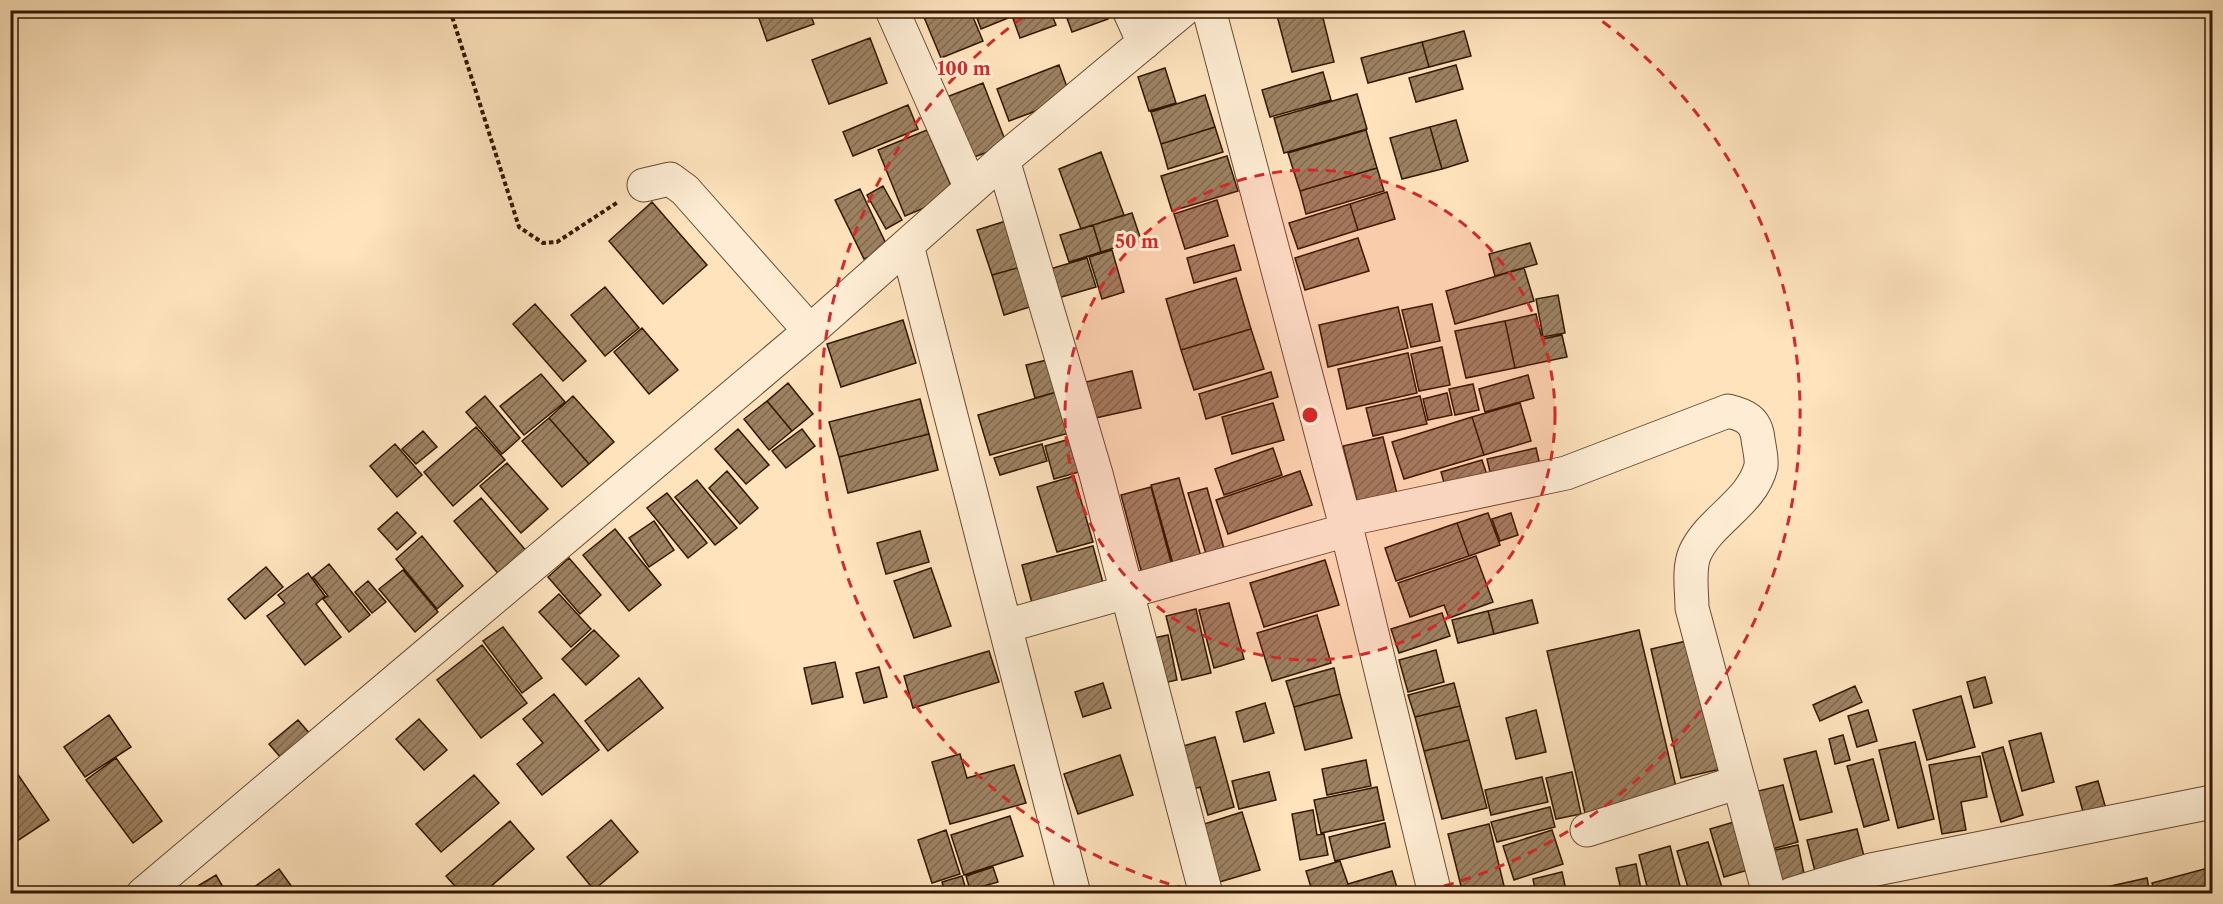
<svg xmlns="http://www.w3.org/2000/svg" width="2223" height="904" font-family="'Libre Caslon Text',serif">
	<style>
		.building { fill: url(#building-hatch); stroke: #331800; stroke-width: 1.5 }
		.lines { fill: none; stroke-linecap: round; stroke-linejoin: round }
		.minor-casing { stroke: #664b2f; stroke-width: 35 }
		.path { stroke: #331800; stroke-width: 4; stroke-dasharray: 4.5 3; stroke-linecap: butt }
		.minor { stroke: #feedd4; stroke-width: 33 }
		.ring { fill: none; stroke: #d62828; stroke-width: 3; stroke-dasharray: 10 8 }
		.centre { fill: #d62828; stroke: #feedd4; stroke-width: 3 }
		.ring-label { font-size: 18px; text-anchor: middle; font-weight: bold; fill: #d62828; stroke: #feedd4; stroke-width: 6; stroke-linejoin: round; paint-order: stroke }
	</style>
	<defs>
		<pattern id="building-hatch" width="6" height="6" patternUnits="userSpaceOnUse" patternTransform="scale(1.5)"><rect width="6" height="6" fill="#9d8262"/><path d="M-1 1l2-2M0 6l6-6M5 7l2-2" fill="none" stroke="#81694e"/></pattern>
	</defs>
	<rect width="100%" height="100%" fill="#fee3bd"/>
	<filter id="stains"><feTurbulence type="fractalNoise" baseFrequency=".00333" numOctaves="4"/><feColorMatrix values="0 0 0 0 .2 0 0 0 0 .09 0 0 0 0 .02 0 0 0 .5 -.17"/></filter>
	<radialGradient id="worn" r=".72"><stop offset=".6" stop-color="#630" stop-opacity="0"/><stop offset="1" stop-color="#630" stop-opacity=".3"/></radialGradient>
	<path class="building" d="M756,10H809L814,24L767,41Z
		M921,10H970L983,41L941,58Z
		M974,10H1005L1008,18L981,29Z
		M1010,10H1050L1056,25L1020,38Z
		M1064,10H1105L1108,19L1072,32Z
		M1281,10H1321L1334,62L1292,72L1276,12Z
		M1464,31L1471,56L1429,67L1422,42Z
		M870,38L887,83L829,104L812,60Z
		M1422,42L1429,67L1368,83L1361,58Z
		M1059,65L1071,98L1009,121L997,89Z
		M1456,65L1463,89L1416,102L1409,78Z
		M1165,68L1176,103L1149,111L1138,77Z
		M1323,72L1331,100L1270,117L1262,90Z
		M983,83L1007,145L963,161L939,100Z
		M1357,94L1367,129L1284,153L1274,118Z
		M1205,95L1215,127L1161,144L1151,112Z
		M908,105L918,129L853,156L843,132Z
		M1456,120L1468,161L1442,169L1430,127Z
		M1215,127L1223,152L1168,169L1161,144Z
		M1430,127L1442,169L1402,179L1390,138Z
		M927,130L955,195L905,216L878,150Z
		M1366,130L1377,168L1300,191L1288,153Z
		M1101,152L1124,215L1081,229L1059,169Z
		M1227,156L1238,191L1172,211L1161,176Z
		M1377,168L1384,191L1306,214L1300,191Z
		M883,186L902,220L886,229L867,195Z
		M860,189L888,248L864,259L835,200Z
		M1387,192L1395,219L1358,230L1350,204Z
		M1217,200L1228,236L1185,249L1174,214Z
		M652,202L707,265L663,304L609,241Z
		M1350,204L1358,230L1298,249L1289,223Z
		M1132,213L1141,240L1101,252L1093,225Z
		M1006,221L1021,267L992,275L977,230Z
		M1093,225L1101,252L1069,262L1060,235Z
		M1358,238L1369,271L1305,290L1295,258Z
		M1530,243L1537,264L1495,276L1489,254Z
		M1234,245L1241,270L1194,283L1187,258Z
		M1112,250L1124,292L1102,299L1089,257Z
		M1087,258L1096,287L1058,298L1050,269Z
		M1021,267L1033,306L1004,315L992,275Z
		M1524,268L1534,301L1455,324L1446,291Z
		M1236,278L1251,329L1181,350L1166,299Z
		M605,287L639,328L605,356L571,315Z
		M1558,295L1565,333L1543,337L1536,299Z
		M535,304L586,361L563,381L513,324Z
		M1432,304L1440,341L1411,347L1402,310Z
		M1398,307L1408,348L1328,367L1319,325Z
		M1536,314L1542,339L1562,335L1567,357L1515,368L1505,321Z
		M903,320L916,363L841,387L827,344Z
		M1505,321L1515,368L1466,378L1455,331Z
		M642,328L678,370L649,394L614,352Z
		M1251,329L1264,369L1194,390L1181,350Z
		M1442,347L1450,385L1419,391L1411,354Z
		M1408,353L1417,393L1347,409L1338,369Z
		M1051,359L1060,391L1035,398L1026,365Z
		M1132,371L1141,408L1095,418L1086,382Z
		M1271,372L1278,397L1206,419L1199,394Z
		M541,374L565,402L524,435L500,406Z
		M1528,375L1534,398L1485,412L1479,389Z
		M788,383L813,414L792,431L767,401Z
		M1473,384L1479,410L1455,415L1449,389Z
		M1057,392L1069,433L990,455L978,415Z
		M1447,393L1452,415L1428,420L1423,399Z
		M485,396L520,438L502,454L466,412Z
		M573,396L614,442L589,464L549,418Z
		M1420,396L1427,424L1373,436L1366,408Z
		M920,399L929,434L839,457L829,422Z
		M767,401L792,431L769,450L744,419Z
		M1273,403L1284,440L1232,454L1222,417Z
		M1520,403L1531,441L1484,455L1472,417Z
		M1472,417L1484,455L1404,479L1392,442Z
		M549,418L589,464L562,487L522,441Z
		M476,427L505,460L453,506L424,472Z
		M738,429L769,465L746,484L715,449Z
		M802,429L815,446L786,468L772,451Z
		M423,431L437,447L416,464L402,449Z
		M929,434L938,470L848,493L839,457Z
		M1383,437L1399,502L1360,512L1343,446Z
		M1070,439L1079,472L1054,479L1045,446Z
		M395,444L422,475L397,497L370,466Z
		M1042,444L1047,461L1000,475L994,458Z
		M1273,448L1282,475L1224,495L1215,469Z
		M1536,448L1542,474L1493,485L1487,459Z
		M1482,460L1490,484L1448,496L1441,472Z
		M507,463L548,509L521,533L480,486Z
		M727,471L758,508L740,524L709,488Z
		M1300,471L1312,505L1228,534L1216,500Z
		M1074,476L1093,542L1057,552L1037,487Z
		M1179,478L1203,564L1175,571L1151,485Z
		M697,480L737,528L715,545L675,497Z
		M1151,487L1172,566L1142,574L1121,495Z
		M1207,488L1227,559L1209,564L1188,493Z
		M667,493L707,543L688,558L647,508Z
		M481,498L528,553L501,577L454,521Z
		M397,512L416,533L397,550L378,529Z
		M1488,513L1500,545L1469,556L1457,523Z
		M1511,513L1518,535L1500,541L1492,519Z
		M654,521L674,550L649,567L629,538Z
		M1457,523L1469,556L1396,581L1385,548Z
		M615,529L661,585L629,611L583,555Z
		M920,531L929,562L886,574L877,543Z
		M422,536L463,586L437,609L396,559Z
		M1093,546L1103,583L1032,603L1022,565Z
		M1476,556L1493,602L1449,618L1444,605L1410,617L1398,583Z
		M569,558L601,595L580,614L548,577Z
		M1325,560L1339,605L1264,627L1250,583Z
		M329,564L370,615L349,632L323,599L328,596L313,577Z
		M266,567L283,587L245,619L228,599Z
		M931,568L951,626L914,638L894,581Z
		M403,570L438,612L415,632L379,589Z
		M308,573L325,596L316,604L341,637L305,665L267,616L285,603L278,595Z
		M368,581L386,602L372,613L355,592Z
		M559,594L591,629L571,647L539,612Z
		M1532,600L1538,623L1494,634L1488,611Z
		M1229,603L1244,659L1214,668L1199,610Z
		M1196,609L1211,673L1182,680L1166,616Z
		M1488,611L1494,634L1458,643L1452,620Z
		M1442,613L1450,636L1399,653L1391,629Z
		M1317,615L1331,663L1272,681L1257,633Z
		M503,627L542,678L522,693L483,641Z
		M594,630L619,656L586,685L562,659Z
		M1639,630L1677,791L1585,813L1547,651Z
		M1168,635L1177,680L1154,685L1144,640Z
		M1691,640L1721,769L1681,778L1651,649Z
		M482,645L527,703L481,738L437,680Z
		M1436,650L1444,682L1408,692L1399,660Z
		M989,651L999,682L913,708L904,676Z
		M835,662L843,697L812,704L804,668Z
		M879,667L887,697L864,703L856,673Z
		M1334,668L1340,694L1294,707L1286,681Z
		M1985,677L1992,703L1974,708L1967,682Z
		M639,678L663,708L608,751L585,721Z
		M1103,683L1111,708L1083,717L1075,692Z
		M1454,683L1460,706L1415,717L1408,695Z
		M1855,686L1862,702L1820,721L1813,705Z
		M554,694L599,750L542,795L517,764L543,743L523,719Z
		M1340,694L1352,738L1305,750L1294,707Z
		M1961,696L1975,747L1927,760L1913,710Z
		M1265,703L1274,733L1244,742L1236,712Z
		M1460,706L1469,740L1424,751L1415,717Z
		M1536,710L1546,752L1516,759L1506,718Z
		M1868,710L1877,741L1857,747L1848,716Z
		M109,715L131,747L85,777L64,747Z
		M419,719L447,750L424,770L396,739Z
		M298,720L317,742L288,766L269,744Z
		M2041,733L2054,782L2022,791L2009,741Z
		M1843,735L1850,760L1835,764L1829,739Z
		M1215,737L1234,807L1208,815L1200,787L1181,793L1169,750Z
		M1469,740L1487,808L1442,819L1424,751Z
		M1915,742L1934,819L1898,828L1879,750Z
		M2003,747L2023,815L2001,822L1982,753Z
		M1816,751L1832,812L1800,820L1784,759Z
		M960,754L967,778L1014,765L1026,803L950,824L932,762Z
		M1120,755L1133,795L1078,814L1064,774Z
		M1980,756L1987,797L1961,802L1966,830L1942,834L1929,765Z
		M116,758L162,821L133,843L86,780Z
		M1873,759L1889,820L1864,827L1847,766Z
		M1366,760L1371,786L1327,795L1322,769Z
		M10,763L49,820L11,845L10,844Z
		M1269,772L1276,800L1239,809L1232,781Z
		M1572,772L1581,814L1556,819L1546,778Z
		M474,775L499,803L441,852L416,824Z
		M1542,777L1548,802L1491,815L1485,790Z
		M2098,781L2106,809L2084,815L2076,787Z
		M1783,785L1798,842L1761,852L1746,794Z
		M1377,787L1384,820L1321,833L1314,800Z
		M1550,807L1555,827L1497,842L1491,822Z
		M1313,810L1317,835L1324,834L1328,855L1300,860L1292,814Z
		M1242,812L1260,870L1216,883L1198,826Z
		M1010,816L1023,856L964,875L951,835Z
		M611,820L638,852L594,890L567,857Z
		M510,821L534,849L482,894H462L446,876Z
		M1734,822L1748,870L1724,877L1710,829Z
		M1385,823L1390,847L1335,861L1329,837Z
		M1489,824L1506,894H1463L1448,834Z
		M1857,829L1867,868L1817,879L1807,840Z
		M946,830L960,874L932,883L918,840Z
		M1552,830L1563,864L1514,880L1503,846Z
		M1708,842L1724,894H1690L1677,851Z
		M1798,845L1806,883L1775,890L1766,852Z
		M1670,846L1682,894H1649L1639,855Z
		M1340,861L1348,884L1392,871L1399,894H1313L1306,871Z
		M1636,864L1642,894H1622L1616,868Z
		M993,867L998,882L970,890L966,876Z
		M2212,867V894H2155L2152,883Z
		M279,869L297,894H247L246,893Z
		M1562,872L1567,894H1536L1533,879Z
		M216,875L227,894H200L196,887Z
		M962,876L967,893L945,894L942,882Z
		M2147,878L2150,894H2107L2106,887Z
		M1278,887L1280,894H1250Z
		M940,889L941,894H924Z"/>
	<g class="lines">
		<defs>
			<path id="minor" d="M892,10L971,188
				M1129,10L1144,43
				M1209,10L1347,530L1435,894
				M1003,160L1096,474L1206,894
				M644,185L670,179L685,190L810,331
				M907,245L1074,894
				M1344,520L1566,473L1728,411C1745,415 1756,420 1758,439C1759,447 1762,458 1761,466C1752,503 1710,520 1695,553C1688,569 1692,591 1692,608L1769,894
				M1006,626L1347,530
				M1587,830L1739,782
				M143,894L810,331L1003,160L1183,10
				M1792,894L1871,870L2212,802"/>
		</defs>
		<use href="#minor" class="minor-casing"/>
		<path class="path" d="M450,10L519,227L543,243L557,242L618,202"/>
		<use href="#minor" class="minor"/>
	</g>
	<circle cx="1310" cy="415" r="245" fill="#d62828" fill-opacity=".12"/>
	<g class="ring">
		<circle cx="1310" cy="415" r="245"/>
		<path d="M1204 893A490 490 0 0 1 1032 11M1588 11A490 490 0 0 1 1416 893"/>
	</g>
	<circle cx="1310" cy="415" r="9" class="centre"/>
	<g class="ring-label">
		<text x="964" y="75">100 m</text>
		<text x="1137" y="248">50 m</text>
	</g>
	<rect width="2223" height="904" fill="none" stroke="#fee3bd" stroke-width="36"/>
	<rect x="12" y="12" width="2199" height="880" fill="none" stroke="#331800" stroke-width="3"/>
	<rect x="18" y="18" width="2187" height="868" fill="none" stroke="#331800" stroke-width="1.5"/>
	<rect width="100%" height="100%" filter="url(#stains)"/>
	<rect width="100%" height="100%" fill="url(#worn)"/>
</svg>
